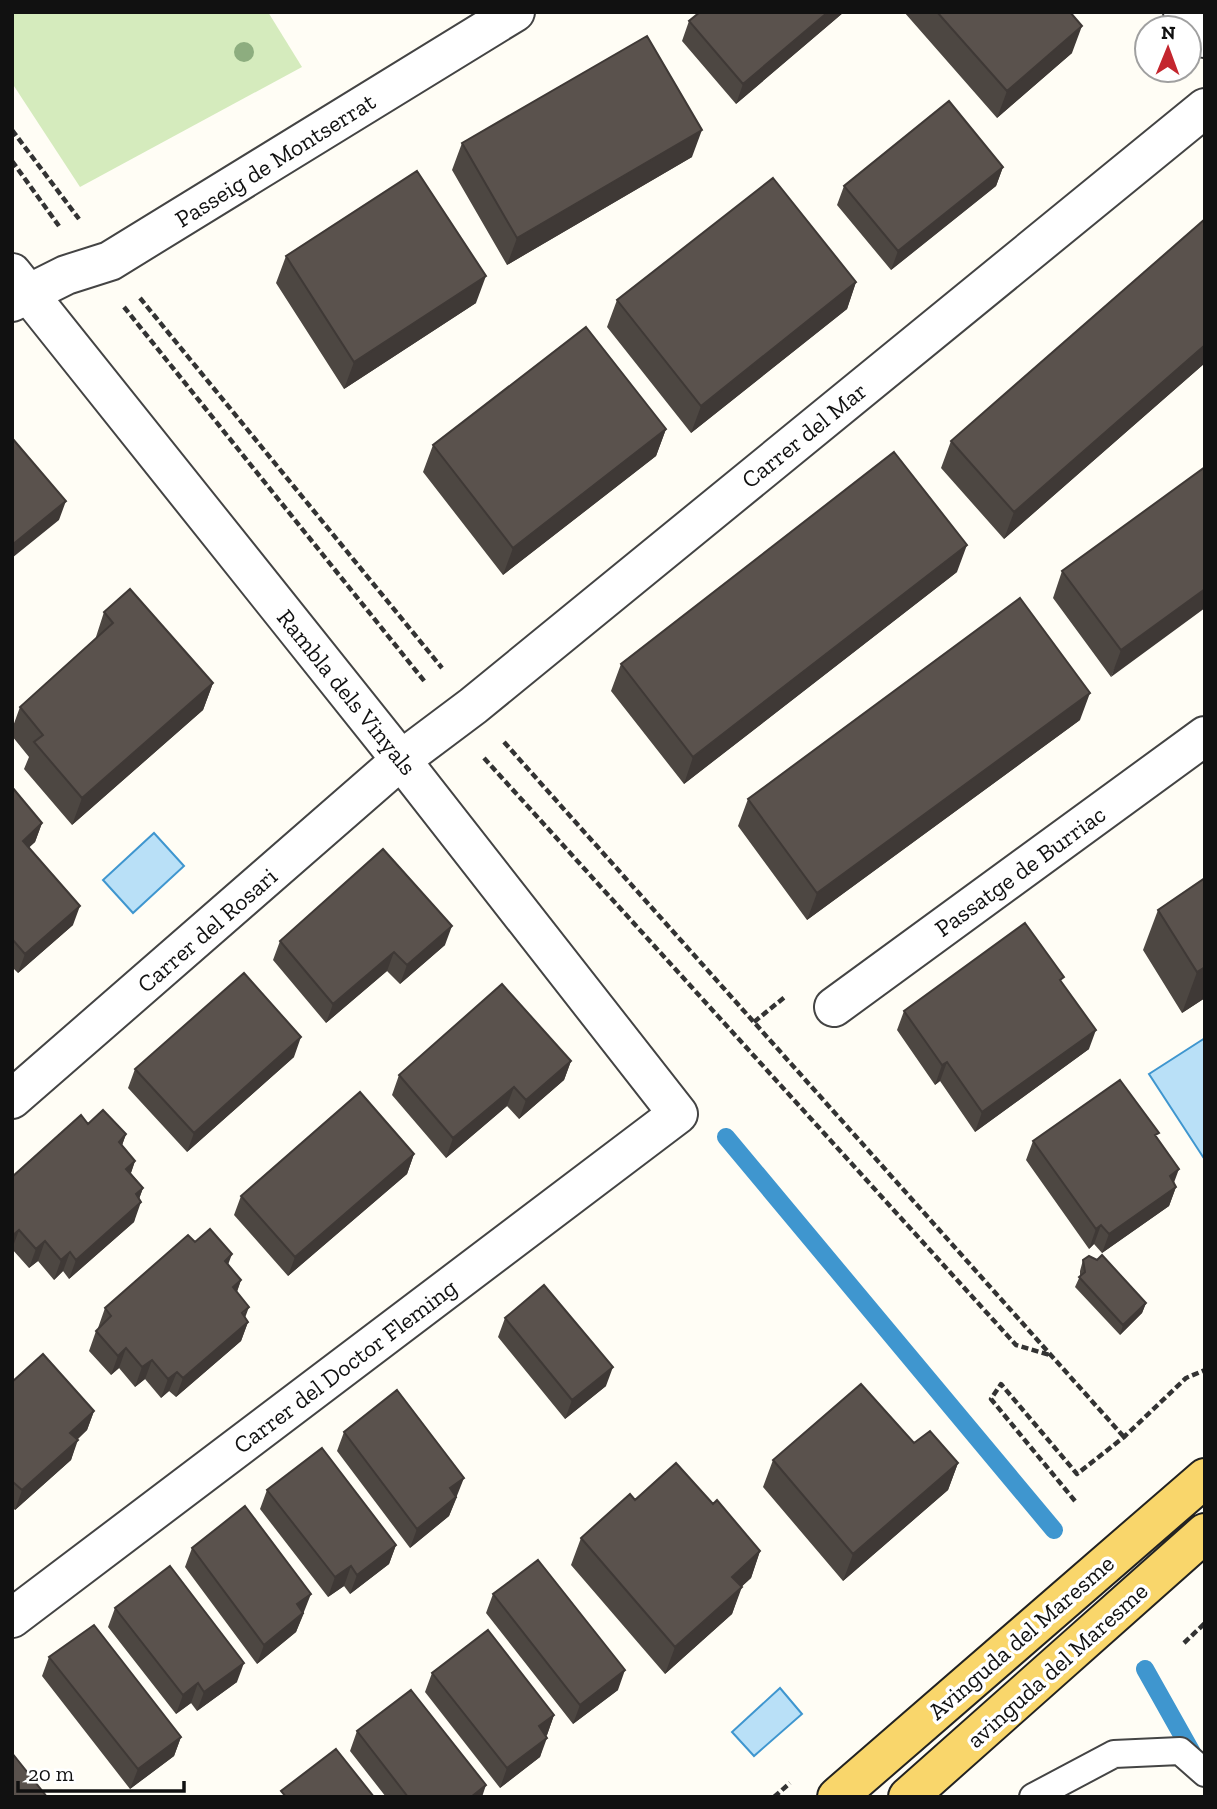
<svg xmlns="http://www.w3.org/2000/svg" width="1217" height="1809" font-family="'Zilla Slab',serif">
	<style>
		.green { fill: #d5ebbd }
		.water { fill: #b9e0f7; stroke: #3f96cf; stroke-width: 2 }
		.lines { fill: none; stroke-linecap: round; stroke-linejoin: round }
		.stream { stroke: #3f96cf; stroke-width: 18 }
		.lane-casing { stroke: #444; stroke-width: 30 }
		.street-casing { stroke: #444; stroke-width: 42 }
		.primary-casing { stroke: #222; stroke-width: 42 }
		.path { stroke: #333; stroke-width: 4.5; stroke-dasharray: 7 3.5; stroke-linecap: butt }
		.lane { stroke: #fff; stroke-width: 26 }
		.street { stroke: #fff; stroke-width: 38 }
		.primary { stroke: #f9d66b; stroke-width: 38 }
		.tree { fill: #8dad7f }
		.wall { fill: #4d4742 }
		.shaded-wall { fill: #3f3936 }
		.building { fill: #5a524d; stroke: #3f3936; stroke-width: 2 }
		.labels { text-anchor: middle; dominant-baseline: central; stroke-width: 7; stroke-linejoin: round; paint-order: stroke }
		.street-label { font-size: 24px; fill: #111; stroke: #fff }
	</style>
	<rect width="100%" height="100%" fill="#fffdf5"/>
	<path class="green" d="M12,12H268L302,67L80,187L12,83Z"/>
	<path class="water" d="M154,833L184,866L133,913L103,880Z
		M1205,1038V1160L1149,1074Z
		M780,1688L802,1714L754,1756L732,1732Z"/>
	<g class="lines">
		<path class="stream" d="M726,1137L1054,1530
			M1145,1669L1195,1758"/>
		<defs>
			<path id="lane" d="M1033,1797L1114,1754L1180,1751L1205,1773"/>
			<path id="street" d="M1183,12L1205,38
				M12,273L401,760L678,1114L12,1618
				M12,302L66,275L110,261L515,12
				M834,1007L1205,736
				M12,1099L401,760L473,706L1205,108"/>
			<path id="primary" d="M837,1797L1205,1478
				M908,1797L1205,1533"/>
		</defs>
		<use href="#lane" class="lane-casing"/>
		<use href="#street" class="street-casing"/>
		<use href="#primary" class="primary-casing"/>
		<path class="path" d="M12,130L79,219
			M12,161L59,226
			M140,298L442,668
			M124,307L425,682
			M504,742L1124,1437
			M484,758L1016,1345L1050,1355
			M754,1022L786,996
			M1075,1501L991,1399L1001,1384L1077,1474L1124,1437L1186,1378L1205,1370
			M1184,1643L1205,1623
			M774,1797L790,1783"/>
		<use href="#lane" class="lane"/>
		<use href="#street" class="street"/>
		<use href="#primary" class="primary"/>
	</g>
	<circle class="tree" cx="244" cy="52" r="10"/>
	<path class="wall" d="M700,12H844L736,104L682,41L689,21Z
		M904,12H1070L1072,53L997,118Z
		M462,143L692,157L507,265L452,170Z
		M1003,167L996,186L891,270L837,205L844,186Z
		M1205,219V363L1004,539L941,468L951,441Z
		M286,256L476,303L344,389L276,283Z
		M856,282L847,309L691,433L607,327L617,300Z
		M666,429L656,456L503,575L423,472L433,445Z
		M1205,467L1111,677L1053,598L1062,571Z
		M957,572L684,784L611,691L621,664Z
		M104,612L213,683L203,710L72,825L24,769L29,757L12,736V729L20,707L95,640Z
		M1080,720L807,920L738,826L748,799Z
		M12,787L42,823L35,842L29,847L73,925L18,973L12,967Z
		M1205,878V998L1182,1013L1143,950L1158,910Z
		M280,941L445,945L400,984L387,971L326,1023L273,960Z
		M1062,983L1089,1049L975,1132L940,1081L935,1085L897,1030L904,1011Z
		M294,1057L187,1152L128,1088L135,1069Z
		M571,1061L564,1080L519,1119L507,1106L446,1158L392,1095L399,1075Z
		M88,1124L126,1134L122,1145L135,1161L131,1173L143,1188L139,1199L134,1222L69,1279L63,1271L54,1280L38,1261L29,1268L12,1249V1177Z
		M1157,1137L1176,1187L1169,1206L1102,1253L1094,1244L1089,1249L1026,1160L1033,1141Z
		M414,1154L407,1174L288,1276L234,1215L241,1196Z
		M195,1242L228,1265L241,1280L237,1292L245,1318L248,1322L241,1341L176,1397L169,1391L161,1398L145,1379L135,1387L119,1368L111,1375L89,1351L96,1331L99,1329L98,1328L105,1308Z
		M1083,1260L1146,1303L1142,1313L1120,1335L1075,1287L1080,1276V1271Z
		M505,1318L606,1386L565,1419L498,1337Z
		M12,1382L94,1411L87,1430L77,1440L71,1460L15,1510L12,1507Z
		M344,1432L457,1497L449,1516L410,1548L337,1451Z
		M914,1443L958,1463L948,1490L843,1581L763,1487L773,1460Z
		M267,1490L396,1545L389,1564L350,1594L344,1586L328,1597L260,1509Z
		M635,1500L713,1504L760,1551L751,1578L741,1587L732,1614L665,1674L571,1565L581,1538Z
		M192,1548L304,1613L296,1632L257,1664L185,1567Z
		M493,1594L618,1690L573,1724L486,1613Z
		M115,1608L237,1682L197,1711L191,1703L176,1714L108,1627Z
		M49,1657L181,1737L174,1756L130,1789L42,1676Z
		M432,1673L554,1715L547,1735L546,1736L540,1757L500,1788L425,1692Z
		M357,1731L482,1797H386L350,1751Z"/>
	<path class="shaded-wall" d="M828,12H844L736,104L743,84Z
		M1082,26L1072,53L997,118L1007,91Z
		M702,130L692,157L507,265L517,238Z
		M1003,167L996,186L891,270L898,251Z
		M486,276L476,303L344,389L354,362Z
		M856,282L847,309L691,433L701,406Z
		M1205,345V363L1004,539L1014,512Z
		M666,429L656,456L503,575L513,548Z
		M66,501L59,520L12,558V545Z
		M967,545L957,572L684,784L693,757Z
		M1205,589V608L1111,677L1121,650Z
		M213,683L203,710L72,825L82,798Z
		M1090,693L1080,720L807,920L817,893Z
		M42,823L35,842L16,860L23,841Z
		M80,906L73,925L18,973L25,954Z
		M452,926L445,945L400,984L407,965Z
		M394,952L387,971L326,1023L333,1004Z
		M1205,967V998L1182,1013L1197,972Z
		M1096,1030L1089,1049L975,1132L982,1112Z
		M301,1037L294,1057L187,1152L194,1133Z
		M571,1061L564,1080L519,1119L526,1100Z
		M947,1062L940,1081L935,1085L942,1065Z
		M514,1087L507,1106L446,1158L453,1138Z
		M126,1134L119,1154V1142Z
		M414,1154L407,1174L288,1276L295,1257Z
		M135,1161L128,1181L126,1169Z
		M1179,1169L1172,1188L1170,1176Z
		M1176,1187L1169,1206L1102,1253L1109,1234Z
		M143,1188L136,1207V1194Z
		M141,1202L134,1222L69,1279L76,1260Z
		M1101,1225L1094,1244L1089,1249L1096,1229Z
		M19,1230L12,1249V1236Z
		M45,1241L38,1261L29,1268L36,1249Z
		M70,1252L63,1271L54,1280L61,1260Z
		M232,1254L225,1273V1261Z
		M241,1280L234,1299L233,1287Z
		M1146,1303L1142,1313L1120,1335L1123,1325Z
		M249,1307L242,1326L248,1322L241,1341L176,1397L183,1378Z
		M126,1348L119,1368L111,1375L118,1356Z
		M152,1360L145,1379L135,1387L142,1367Z
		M613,1367L606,1386L565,1419L572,1400Z
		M177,1372L169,1391L161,1398L168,1379Z
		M94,1411L87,1430L63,1452L70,1433Z
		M78,1440L71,1460L15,1510L22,1490Z
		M958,1463L948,1490L843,1581L853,1554Z
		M464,1478L449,1516L410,1548L417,1529L450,1488Z
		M396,1545L389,1564L350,1594L357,1575Z
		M760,1551L751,1578L724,1603L742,1587L732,1614L665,1674L675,1647L732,1577Z
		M351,1566L344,1586L328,1597L335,1577Z
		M311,1594L296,1632L257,1664L264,1645L297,1604Z
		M244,1663L237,1682L197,1711L204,1692Z
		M625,1670L618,1690L573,1724L580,1705Z
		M198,1683L191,1703L176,1714L183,1695Z
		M554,1715L547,1735L532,1746L539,1726Z
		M181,1737L174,1756L130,1789L138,1769Z
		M547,1738L540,1757L500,1788L507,1768Z
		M486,1785L482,1797H471Z"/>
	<path class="building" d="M700,12H828L743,84L689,21Z
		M937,12H1070L1082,26L1007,91Z
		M647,36L702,130L517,238L462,143Z
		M949,101L1003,167L898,251L844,186Z
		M417,171L486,276L354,362L286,256Z
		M773,178L856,282L701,406L617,300Z
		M1205,219V345L1014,512L951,441Z
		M586,327L666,429L513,548L433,445Z
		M12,438L66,501L12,545Z
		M894,452L967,545L693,757L621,664Z
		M1205,467V589L1121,650L1062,571Z
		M130,589L213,683L82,798L34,742L43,735L20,707L113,623L104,612Z
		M1020,598L1090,693L817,893L748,799Z
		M12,787L42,823L23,841L80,906L25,954L12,939Z
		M383,849L452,926L407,965L394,952L333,1004L280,941Z
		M1205,878V967L1197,972L1158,910Z
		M1025,923L1064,977L1060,980L1096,1030L982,1112L947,1062L942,1065L904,1011Z
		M244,973L301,1037L194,1133L135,1069Z
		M502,984L571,1061L526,1100L514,1087L453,1138L399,1075Z
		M1120,1080L1159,1133L1155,1135L1179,1169L1170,1176L1176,1187L1109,1234L1101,1225L1096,1229L1033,1141Z
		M360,1092L414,1154L295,1257L241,1196Z
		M103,1110L126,1134L119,1142L135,1161L126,1169L143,1188L136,1194L141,1202L76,1260L70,1252L61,1260L45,1241L36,1249L19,1230L12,1236V1177L81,1115L88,1124Z
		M210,1229L232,1254L225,1261L241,1280L233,1287L249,1307L242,1313L248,1322L183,1378L177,1372L168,1379L152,1360L142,1367L126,1348L118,1356L96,1331L111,1316L105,1308L188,1235L195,1242Z
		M1102,1255L1146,1303L1123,1325L1079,1277L1085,1272L1083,1260L1089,1256L1097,1260Z
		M544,1285L613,1367L572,1400L505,1318Z
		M43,1354L94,1411L70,1433L78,1440L22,1490L14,1483L12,1484V1382Z
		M861,1384L914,1443L930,1431L958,1463L853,1554L773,1460Z
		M397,1390L464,1478L450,1488L456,1497L417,1529L344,1432Z
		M322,1448L396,1545L357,1575L351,1566L335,1577L267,1490Z
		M676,1463L713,1504L717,1500L760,1551L732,1577L742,1587L675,1647L581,1538L630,1494L635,1500Z
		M245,1506L311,1594L297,1604L303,1613L264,1645L192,1548Z
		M538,1560L625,1670L580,1705L493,1594Z
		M170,1566L244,1663L204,1692L198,1683L183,1695L115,1608Z
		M94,1625L181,1737L138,1769L49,1657Z
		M488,1630L554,1715L539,1726L547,1738L507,1768L432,1673Z
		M411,1690L486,1785L471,1797H408L357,1731Z
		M336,1749L374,1797H286L281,1791Z
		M12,1753L47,1797H12Z"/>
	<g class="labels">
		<g class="street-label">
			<text transform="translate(275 160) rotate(-32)">Passeig de Montserrat</text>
			<text transform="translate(804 435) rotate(-39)">Carrer del Mar</text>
			<text transform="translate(347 692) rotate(51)">Rambla dels Vinyals</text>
			<text transform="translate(1020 871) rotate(-36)">Passatge de Burriac</text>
			<text transform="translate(207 930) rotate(-41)">Carrer del Rosari</text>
			<text transform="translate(345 1366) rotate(-37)">Carrer del Doctor Fleming</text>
			<text transform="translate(1021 1637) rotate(-41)">Avinguda del Maresme</text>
			<text transform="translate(1057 1665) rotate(-42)">avinguda del Maresme</text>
		</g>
	</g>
	<rect width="1217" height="1809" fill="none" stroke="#111111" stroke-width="28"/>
	<g transform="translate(1168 49) rotate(1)"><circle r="33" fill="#ffffff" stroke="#a0a0a0" stroke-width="2"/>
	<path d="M0-5L12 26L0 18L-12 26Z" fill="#c4262e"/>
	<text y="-10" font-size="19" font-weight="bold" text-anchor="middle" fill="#111111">N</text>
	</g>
	<path d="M18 1781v10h166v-10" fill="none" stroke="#111111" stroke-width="3.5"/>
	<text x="28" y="1781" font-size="21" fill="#111111" stroke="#ffffff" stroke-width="5" paint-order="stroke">20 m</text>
</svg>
